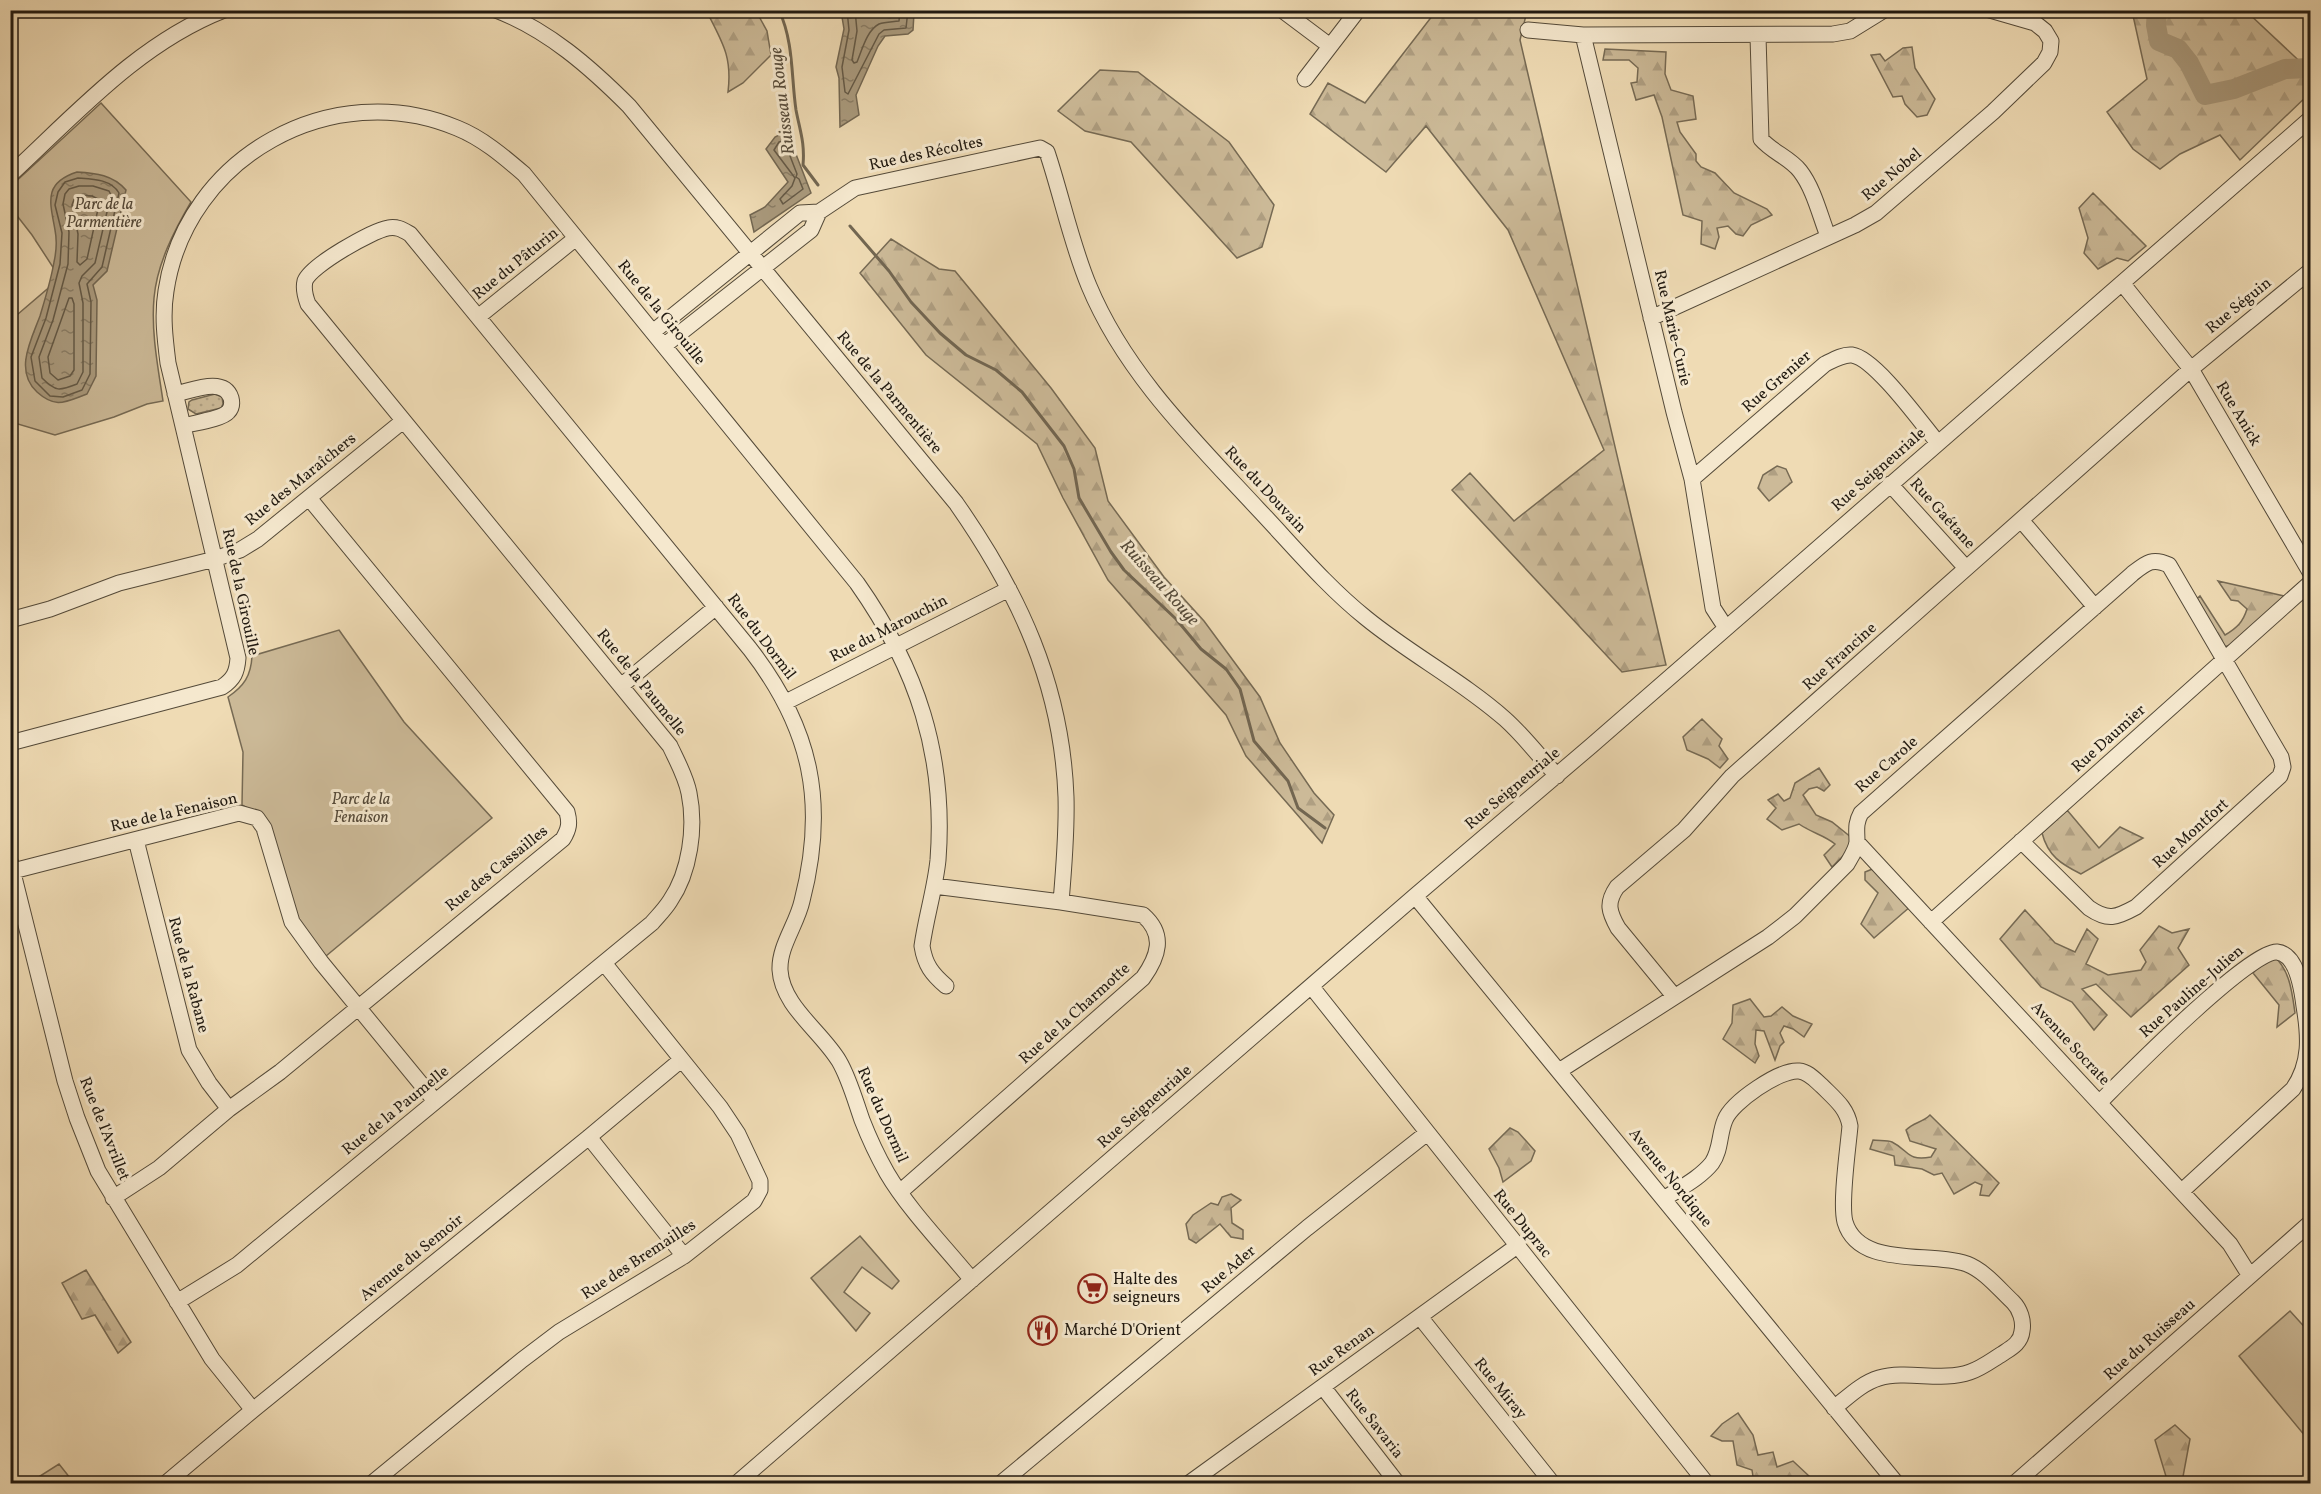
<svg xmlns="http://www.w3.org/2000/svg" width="2321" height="1494" font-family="Vollkorn,serif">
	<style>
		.grass { fill: url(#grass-dots); stroke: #766a54; stroke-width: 1.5 }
		.forest { fill: url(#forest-firs); stroke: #766a54; stroke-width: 1.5 }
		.green { fill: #ccba98; stroke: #766a54; stroke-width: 1.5 }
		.water { fill: url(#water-ripples); stroke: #726651; stroke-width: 1.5 }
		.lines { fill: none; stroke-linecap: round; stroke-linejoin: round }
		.shore { stroke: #645946; stroke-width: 1.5 }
		.stream { stroke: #726651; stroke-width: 3 }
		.river { stroke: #a9997c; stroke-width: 20 }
		.minor-casing { stroke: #544a39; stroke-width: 17 }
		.minor { stroke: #f5e8ce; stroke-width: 15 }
		.labels { text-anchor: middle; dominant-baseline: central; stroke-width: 6; stroke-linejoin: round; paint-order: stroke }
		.street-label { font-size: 16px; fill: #201910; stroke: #f5e8ce }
		.park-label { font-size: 16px; font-style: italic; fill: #544939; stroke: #f5e8ce }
		.poi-label { font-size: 16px; fill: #201910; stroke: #f5e8ce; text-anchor: start }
		.water-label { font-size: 18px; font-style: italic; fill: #574c3b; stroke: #f5e8ce }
	</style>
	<defs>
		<pattern id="grass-dots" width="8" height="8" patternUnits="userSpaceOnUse" patternTransform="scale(1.5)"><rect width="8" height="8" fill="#ccba98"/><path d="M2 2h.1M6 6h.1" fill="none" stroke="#af9f82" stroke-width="1.8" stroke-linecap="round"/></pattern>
		<pattern id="forest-firs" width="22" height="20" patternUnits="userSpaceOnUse" patternTransform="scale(1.5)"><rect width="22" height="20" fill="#ccba98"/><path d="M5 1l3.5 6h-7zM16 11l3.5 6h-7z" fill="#af9f82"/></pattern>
		<pattern id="water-ripples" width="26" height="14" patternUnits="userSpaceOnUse" patternTransform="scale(1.5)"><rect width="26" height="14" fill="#a9997c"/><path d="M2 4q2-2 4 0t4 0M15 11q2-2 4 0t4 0" fill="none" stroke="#897c64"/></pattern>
	</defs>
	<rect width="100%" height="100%" fill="#efdbb4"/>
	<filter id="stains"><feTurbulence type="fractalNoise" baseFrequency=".00333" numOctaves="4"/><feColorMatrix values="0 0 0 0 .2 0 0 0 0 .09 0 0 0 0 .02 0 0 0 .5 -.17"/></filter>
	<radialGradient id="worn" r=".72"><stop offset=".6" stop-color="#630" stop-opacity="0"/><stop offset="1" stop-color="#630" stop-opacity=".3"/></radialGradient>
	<path class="grass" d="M215,394L222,397L223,404L221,408L196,414L188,409L189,402L192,400Z"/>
	<path class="forest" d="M715,10L756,11L767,31L771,55L743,83L728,92C732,59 724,45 709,16Z
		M1436,11H1527L1520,40L1666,665L1622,672L1452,490L1470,473L1514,521L1604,450L1508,230L1426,126L1386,172L1310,114L1328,83L1365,103Z
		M2132,11H2246L2310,71V93L2240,160L2220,135L2180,154L2160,169L2133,149L2107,112L2147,79Z
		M1912,47L1915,68L1935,99L1927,115L1917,117L1905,104L1902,96L1893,97L1871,55L1880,54L1885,61L1903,48Z
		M1605,49L1666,52L1665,74L1671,90L1693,96L1696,119L1677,122L1680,132L1696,154V161L1701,167L1715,173L1734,193L1767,209L1772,215L1751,225L1743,236L1736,234L1728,226L1717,228L1719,237L1715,249L1701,244L1702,221L1683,215L1662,117L1654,95L1636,100L1631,83L1637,82L1638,68L1629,60H1603Z
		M1100,70L1138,72L1229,142L1274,205L1262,247L1237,258L1131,142L1085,131L1058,111Z
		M2093,193L2146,246L2128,261L2117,258L2098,269L2084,253L2088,238L2079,208Z
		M891,239L939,269L955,271L1051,388L1095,448L1108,501L1164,577L1204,621L1260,697L1280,743L1314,793L1334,815L1322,843L1246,756L1226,715L1108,580L1063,498L1037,444L926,355L860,273Z
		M1777,466L1786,469L1792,482L1769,501L1758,488L1763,475Z
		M2218,581L2284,596L2237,643L2224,647L2191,604L2200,596L2225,635C2237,628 2243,622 2247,609L2238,601L2231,600Z
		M1702,719L1722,739L1719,746L1728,759L1720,768L1708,759L1687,750L1683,737Z
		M1819,768L1830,785L1824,791L1817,787L1809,789L1803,795L1816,815L1832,822L1857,842L1832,867L1824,855L1835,844C1824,835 1812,833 1799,824L1782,830L1767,819L1776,808L1768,800L1778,794L1784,801L1790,798L1795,783Z
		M2067,810L2099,848L2120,827L2143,838L2081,874C2061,864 2048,856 2042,833Z
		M1875,868L1911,906L1874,938L1861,924L1878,893L1865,880V872Z
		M2025,910L2055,943L2075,952L2087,929L2098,939L2086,964L2108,975L2141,970L2146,962L2140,950L2159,926L2172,933L2189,929L2178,948L2189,965L2131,1017L2096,984L2082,989L2107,1015L2094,1030L2072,1002L2041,987L2000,939Z
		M2273,955C2290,970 2292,992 2295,1013L2277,1027L2279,1005L2253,973L2264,960Z
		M1750,999L1764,1017L1771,1016L1782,1007L1793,1016L1812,1024L1804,1037L1793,1029L1784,1026L1780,1033L1784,1042L1780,1046L1775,1060L1764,1031L1756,1030L1755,1044L1759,1056L1755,1063L1723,1039L1732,1023L1733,1005Z
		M1930,1115L1999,1183L1989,1196L1980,1195L1982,1185L1975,1182L1954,1194L1942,1173L1934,1175L1922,1169L1895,1165L1894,1156L1870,1149L1873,1140C1878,1141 1887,1140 1892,1142C1910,1151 1906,1161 1931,1157L1936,1149L1910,1141L1906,1130C1914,1122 1922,1123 1930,1115Z
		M1510,1128L1518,1132L1535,1151L1531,1161L1503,1182L1499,1168L1489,1149Z
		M1231,1194L1241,1200L1231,1208L1232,1223L1243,1230V1239L1231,1237L1220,1224L1196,1243L1189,1239L1186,1224L1193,1215L1211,1203L1218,1205L1222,1197Z
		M86,1270L131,1342L118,1353L95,1315L82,1319L62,1283Z
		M1738,1413L1753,1435L1758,1455L1773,1452L1777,1467L1793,1461L1809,1476L1803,1483H1754L1752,1470L1737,1465L1733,1441H1722L1711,1436L1722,1424Z
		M2175,1425L2190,1439L2182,1482L2168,1483L2155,1440Z
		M59,1464L74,1483H29Z"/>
	<path class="green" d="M101,103L191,202C174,231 157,264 154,298C151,332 158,367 163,401L147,404L114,417L55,435L11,422V320L60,278L32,235L11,208V186Z
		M339,630L404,722L492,818L326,956L303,930L253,811L242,805L243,752L228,697C244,686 251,676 252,656Z
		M860,1236L899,1281L892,1289L862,1267L844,1292L870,1313L856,1331L811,1278Z
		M2290,1311L2310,1333V1442L2239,1356Z"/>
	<path class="water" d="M841,11L913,10L914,13L913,30L908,34L885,36L878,46L856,95L859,115L840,127L839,78L836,67L844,29Z
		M787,131L811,193L754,232L750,215L765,207L788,182L766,149L775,137Z
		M77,172C96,173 113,175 126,190L107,271L93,285L97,300L96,376L87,394C65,402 56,409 37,392C14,371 31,340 40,316C45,299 51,280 54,262C56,253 57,240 55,230C50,202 43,183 77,172Z"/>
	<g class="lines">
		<path class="shore" d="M847,10L849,30L842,67L845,92L848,94L879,34L884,30L906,28L908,10
			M855,10L857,31L852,60L854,63L857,62C862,50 867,30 879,24C885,22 892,22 899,21L900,10
			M782,141L785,143L797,174L796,177L799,179L803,189L783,204L780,199L792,186L795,178L774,150L779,142Z
			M78,178C92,179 111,179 119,193L102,267L87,284L91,302L90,374L82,390L63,397L50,396L35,381L31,357L46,318L60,264L62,233L55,205L58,192L65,182Z
			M79,186H93L109,191L111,195L95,263L82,276L79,283L83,303V372L77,384C59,391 56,392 42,378L39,357L53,320L68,264L69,232L63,204L65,194L69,189Z
			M80,195L92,196L100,200L87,259L80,265L77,262L78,234L72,205L75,197Z
			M69,298H72L74,304V370L70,376L58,380L50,373L48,357Z"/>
		<path class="stream" d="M779,10C794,43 791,76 796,110C800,131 805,143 803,165L818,185
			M850,226L889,271L911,302L940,333L966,355L996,370L1022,392L1064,446L1074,469L1079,498L1111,552L1124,570L1176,619L1201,649L1226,669L1240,689L1254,741L1288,781L1298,808L1325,828"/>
		<path class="river" d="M2157,10L2156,25L2159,41L2178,49L2189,63L2205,95L2234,89L2285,69L2310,68"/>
		<defs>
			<path id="minor" d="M496,10C548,30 590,67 629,106L956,503C1019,593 1062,685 1066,797C1067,832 1064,867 1061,902
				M1282,10L1330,46
				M1528,30L1583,35L1833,34L1850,31L1884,10
				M1583,35L1674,412L1692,479L1713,608L1726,628
				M1758,36L1761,139C1772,152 1790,158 1800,171C1814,189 1820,216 1828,236
				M1305,79L1358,10
				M10,175C76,114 139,43 224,10
				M2122,283L2191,369L2310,572
				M478,317L576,238
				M1651,318L1855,225L1876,213L1993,112L2044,63L2050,52L2051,41L2045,31L2035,23L1990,10
				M654,331L800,213L819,212L855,188L1040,148L1047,152C1062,197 1071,243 1089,286C1125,373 1195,441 1258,509C1293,546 1326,586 1366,618C1410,654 1462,681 1505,719C1524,736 1540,757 1557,776
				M665,345L811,230L819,212
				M175,394C191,391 224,376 231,398C232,402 232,408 228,412C222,419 193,423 183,426
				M1692,479L1825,364C1833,360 1843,354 1852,355C1875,358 1922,424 1938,443
				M1890,484L1966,568
				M2021,520L2095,607
				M10,620L50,609L119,583L215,559L240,550L258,539L403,421
				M621,686L716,607
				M786,702L1009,589
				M10,743L222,687C234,679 237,672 238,658L168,363C165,339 162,315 166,291C186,156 333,76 457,128C482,138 503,156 524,174L857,583C917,668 946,755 938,860C935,889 926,917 922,946C925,965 932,974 946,986
				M136,840L189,1050L209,1083L229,1109
				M1857,842L2230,1244L2250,1276
				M10,861L65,1081L77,1118L98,1171L212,1359L253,1410
				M13,871L239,813L257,818L264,828L292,922L321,962L435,1101
				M1415,896L1897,1484
				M1931,922L2310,583
				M1311,986L1707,1484
				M1674,996L1618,928C1609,912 1606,903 1617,887L1684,830L1732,776L2191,369L2310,271
				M1559,1071L1768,937L1795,916L1847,864C1851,857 1856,850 1857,842C1857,830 1855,824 1861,813L2132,574C2146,563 2152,557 2169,565L2281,757L2283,767L2280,776L2136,907C2116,918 2108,921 2089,908L2021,841
				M2100,1102C2125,1077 2250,950 2277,952C2297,954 2302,990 2304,1006C2309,1036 2311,1063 2293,1089L2182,1191
				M589,1137L684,1256
				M900,1192L1143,978C1158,957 1166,935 1143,915L1061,902L934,886
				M113,1198L159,1168L229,1109L280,1072L563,839C569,829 570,823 567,812L309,498
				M1664,1199C1680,1188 1700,1178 1712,1163C1721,1150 1719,1134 1725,1120C1732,1102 1780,1069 1799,1071C1809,1072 1815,1080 1822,1086C1835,1099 1847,1108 1850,1126C1848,1149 1840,1203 1845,1222C1859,1269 1931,1251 1967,1264C1985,1271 1999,1289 2013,1302C2020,1309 2024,1321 2022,1331C2021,1343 2011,1348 2002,1354C1992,1360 1982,1368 1970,1372C1942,1382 1908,1370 1879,1378C1862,1383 1848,1397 1834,1408
				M177,1302L237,1265L652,923C658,916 665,909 670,901C690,872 696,827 689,793C686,777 677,761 670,746L308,304C305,296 303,289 305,281C311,265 372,231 388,228C397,226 403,230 410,234L750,649C812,729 827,804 802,901C797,924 779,946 780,970C782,1006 821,1031 839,1061C849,1078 855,1100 862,1120C869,1138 878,1157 887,1173C908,1209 946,1248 972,1280
				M1420,1317L1553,1484
				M1323,1387L1398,1484
				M165,1484L253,1410L589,1137L681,1060
				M371,1484L522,1360L559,1332L684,1256L754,1201L760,1190V1181L738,1134L720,1107L604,963
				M736,1484L1415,896L1591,746L2310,119
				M1000,1484L1307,1228L1427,1133
				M1188,1484L1517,1246
				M2014,1484L2310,1223"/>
		</defs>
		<use href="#minor" class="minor-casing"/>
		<use href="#minor" class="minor"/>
	</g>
	<defs>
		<symbol id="supermarket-ring" viewBox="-11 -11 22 22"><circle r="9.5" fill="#f5e8ce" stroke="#8f2418" stroke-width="1.5"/><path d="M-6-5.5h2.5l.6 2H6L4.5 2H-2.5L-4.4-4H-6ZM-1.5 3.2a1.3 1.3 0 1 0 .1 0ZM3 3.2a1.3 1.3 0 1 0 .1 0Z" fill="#8f2418"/></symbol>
		<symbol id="restaurant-ring" viewBox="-11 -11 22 22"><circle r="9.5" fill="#f5e8ce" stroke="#8f2418" stroke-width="1.5"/><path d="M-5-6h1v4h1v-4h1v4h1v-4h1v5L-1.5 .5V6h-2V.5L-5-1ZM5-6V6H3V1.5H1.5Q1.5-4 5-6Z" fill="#8f2418"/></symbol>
	</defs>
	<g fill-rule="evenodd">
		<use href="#supermarket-ring" x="1076" y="1272" width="33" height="33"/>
		<use href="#restaurant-ring" x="1026" y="1314" width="33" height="33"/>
	</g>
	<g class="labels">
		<g class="street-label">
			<text transform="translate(926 154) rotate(-12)">Rue des Récoltes</text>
			<text transform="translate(1892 175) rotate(-40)">Rue Nobel</text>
			<text transform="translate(516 264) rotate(-39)">Rue du Pâturin</text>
			<text transform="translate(2239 306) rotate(-39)">Rue Séguin</text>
			<text transform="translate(661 313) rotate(51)">Rue de la Girouille</text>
			<text transform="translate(1672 328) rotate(77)">Rue Marie-Curie</text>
			<text transform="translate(1777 382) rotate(-41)">Rue Grenier</text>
			<text transform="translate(889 393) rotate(50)">Rue de la Parmentière</text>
			<text transform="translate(2238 414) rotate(59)">Rue Anick</text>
			<text transform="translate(1879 470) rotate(-41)">Rue Seigneuriale</text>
			<text transform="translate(301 480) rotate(-39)">Rue des Maraîchers</text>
			<text transform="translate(1265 490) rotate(47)">Rue du Douvain</text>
			<text transform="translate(1942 514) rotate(48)">Rue Gaétane</text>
			<text transform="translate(240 592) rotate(78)">Rue de la Girouille</text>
			<text transform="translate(889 629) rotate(-27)">Rue du Marouchin</text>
			<text transform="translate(761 637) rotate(53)">Rue du Dormil</text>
			<text transform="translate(1840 657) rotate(-42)">Rue Francine</text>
			<text transform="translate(641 683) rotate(51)">Rue de la Paumelle</text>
			<text transform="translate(2109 739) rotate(-42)">Rue Daumier</text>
			<text transform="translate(1887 765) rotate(-41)">Rue Carole</text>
			<text transform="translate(1513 789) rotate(-40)">Rue Seigneuriale</text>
			<text transform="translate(174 813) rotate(-13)">Rue de la Fenaison</text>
			<text transform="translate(2191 834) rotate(-42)">Rue Montfort</text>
			<text transform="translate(497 869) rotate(-39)">Rue des Cassailles</text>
			<text transform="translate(188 975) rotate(75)">Rue de la Rabane</text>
			<text transform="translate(2192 992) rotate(-41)">Rue Pauline-Julien</text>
			<text transform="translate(1075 1014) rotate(-42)">Rue de la Charmotte</text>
			<text transform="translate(2070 1044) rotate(47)">Avenue Socrate</text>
			<text transform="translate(1145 1107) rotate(-41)">Rue Seigneuriale</text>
			<text transform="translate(396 1111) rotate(-39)">Rue de la Paumelle</text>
			<text transform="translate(882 1115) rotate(66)">Rue du Dormil</text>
			<text transform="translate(104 1129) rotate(68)">Rue de l'Avrillet</text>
			<text transform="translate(1670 1178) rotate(51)">Avenue Nordique</text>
			<text transform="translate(1522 1224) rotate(51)">Rue Duprac</text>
			<text transform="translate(412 1258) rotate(-39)">Avenue du Semoir</text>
			<text transform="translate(639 1260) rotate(-33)">Rue des Bremailles</text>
			<text transform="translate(1229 1270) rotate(-40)">Rue Ader</text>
			<text transform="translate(2150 1340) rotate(-41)">Rue du Ruisseau</text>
			<text transform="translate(1342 1351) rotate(-36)">Rue Renan</text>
			<text transform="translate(1500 1389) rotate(51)">Rue Miray</text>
			<text transform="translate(1374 1424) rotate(52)">Rue Savaria</text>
		</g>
		<g class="park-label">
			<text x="104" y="205">Parc de la<tspan x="104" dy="18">Parmentière</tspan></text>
			<text x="361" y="800">Parc de la<tspan x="361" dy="18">Fenaison</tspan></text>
		</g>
		<g class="poi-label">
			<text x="1113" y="1280">Halte des<tspan x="1113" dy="18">seigneurs</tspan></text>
			<text x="1064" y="1331">Marché D'Orient</text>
		</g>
		<g class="water-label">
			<text transform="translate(783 101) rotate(-97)">Ruisseau Rouge</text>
			<text transform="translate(1159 583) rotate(48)">Ruisseau Rouge</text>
		</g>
	</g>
	<rect width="2321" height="1494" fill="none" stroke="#efdbb4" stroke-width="36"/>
	<rect x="12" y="12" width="2297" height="1470" fill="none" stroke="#201910" stroke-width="3"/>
	<rect x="18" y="18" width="2285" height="1458" fill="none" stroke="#201910" stroke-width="1.5"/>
	<rect width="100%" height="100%" filter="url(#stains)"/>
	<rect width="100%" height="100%" fill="url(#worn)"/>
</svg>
